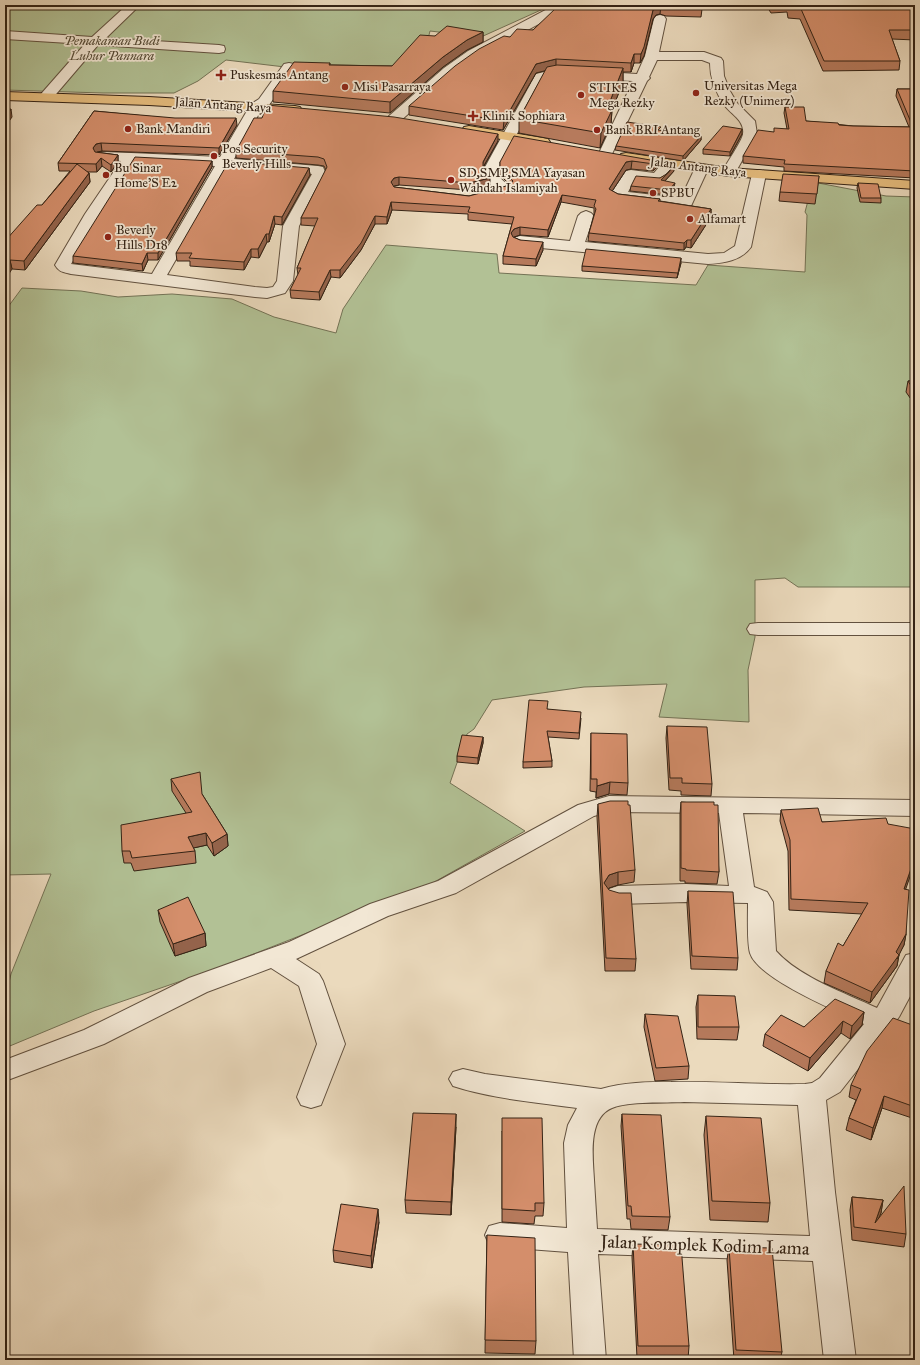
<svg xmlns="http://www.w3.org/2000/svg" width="920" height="1365" font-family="'IM FELL Great Primer',serif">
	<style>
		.green { fill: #b2c195; stroke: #737255 }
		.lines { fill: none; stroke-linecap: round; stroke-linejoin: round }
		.minor-casing { stroke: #62513f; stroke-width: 2 }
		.major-casing { stroke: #342315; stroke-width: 2 }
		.minor { fill: #f2e7d4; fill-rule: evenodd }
		.major { fill: #e6bd7e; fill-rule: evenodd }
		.wall { fill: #b67a5c; stroke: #342315 }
		.shaded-wall { fill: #94634b; stroke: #342315 }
		.building { fill: #d48e6b; stroke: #342315 }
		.poi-dot { fill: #8f2418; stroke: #f2e7d4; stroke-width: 1.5 }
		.labels { text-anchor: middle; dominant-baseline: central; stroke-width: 3.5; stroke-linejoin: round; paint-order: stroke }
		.far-park-label { font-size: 13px; font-style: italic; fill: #544a35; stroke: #f2e7d4 }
		.far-poi-label { font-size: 13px; fill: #342315; stroke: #f2e7d4; text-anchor: start }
		.far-street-label { font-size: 13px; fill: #342315; stroke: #f2e7d4 }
		.near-street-label { font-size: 18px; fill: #342315; stroke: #f2e7d4 }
	</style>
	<rect width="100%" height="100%" fill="#ebdabd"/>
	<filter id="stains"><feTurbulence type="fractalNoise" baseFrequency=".005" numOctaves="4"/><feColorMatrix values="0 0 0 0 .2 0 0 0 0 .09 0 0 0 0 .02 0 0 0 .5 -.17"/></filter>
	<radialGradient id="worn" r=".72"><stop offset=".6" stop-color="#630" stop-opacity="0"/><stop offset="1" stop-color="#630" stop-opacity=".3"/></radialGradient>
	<path class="green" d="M5,5H552L481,37L430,31L429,35L398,75L310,70L226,60L198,81L174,93H103L5,90Z
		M813,182L886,196L915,197V587H798L785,578L755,580V637L748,670L749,722L659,717L667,684L584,687L492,700L474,729L467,734L450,783L525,831L429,885L213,970L94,1011L5,1048V999L11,974L51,874L5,875V311L22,288L81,291L118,297L172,294L232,299L274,317L336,333L343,309L386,245L497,254L499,273L696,285L708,265L805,272L807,215L805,212Z"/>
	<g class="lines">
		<defs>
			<path id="minor" d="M127,5H140L106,38L219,45L224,46L225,49L224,52L219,53L98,45L51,100H41L39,97L41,94L85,44L5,39V31L92,37Z
				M555,5H570L568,8L478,57L454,74L399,122L394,123L389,122L387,119L389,116L444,68L468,51Z
				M660,15L664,16L666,19L659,52H704L721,58L723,61L724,76L730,91L737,103L755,121L757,134L734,175L729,176L724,175L722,172C726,164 742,141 743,134C745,121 732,115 725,106C716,93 710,79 710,63L702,60H657L649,77L650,78L647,81L611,156L606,157L601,156L599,153L633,81L556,77L546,80L498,169V176L511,188L509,191C496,194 484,181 484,169L536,74L556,69L637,74L645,56L654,19L656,16Z
				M289,63L294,64L296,67L269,105L261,110L234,159L318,166L323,167L326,174L299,226L293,281L285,293L267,298L255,297L71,274C63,272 59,272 55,265L85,214L121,161L97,159L95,156L97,153L102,152L131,153L220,157L251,104L259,99L284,64ZM135,162L215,166L152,274L71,264L101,214ZM229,167L312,174L283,226L277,281L273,287L267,288L255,287L167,275Z
				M669,160L674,161L676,164C661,186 660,183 635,179L628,192L681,198L696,166L701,165L706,166L708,169L691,206L686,208L618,200L613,198L610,195L626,171L631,170L654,173L664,161Z
				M759,170L764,171L766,174L751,247C741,261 724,263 708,264L520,246L514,244L512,241L514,238L520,236L570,241L578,216L581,213L586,211L591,213L594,216L585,242L708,254L724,253L735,246L752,174L754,171Z
				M758,623H915V635H758L750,634L747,629L750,624Z
				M609,796L915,800V816L743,813L754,887L767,892L773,902L776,951C799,977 845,993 877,1008L906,955L915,953V987L899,1017L840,1092L826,1100L835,1192L856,1360H824L813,1261L598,1254L606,1360H574L568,1252L500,1247L489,1244L485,1235L489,1226L500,1223L567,1228L564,1143L568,1125L577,1108C535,1102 493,1099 453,1086L449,1079L453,1072L463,1069L485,1074L601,1089C624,1082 648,1082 671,1082C716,1081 760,1085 805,1084L812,1083L820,1078L864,1024C839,1012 758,979 750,953C747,942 748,916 748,903L686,902L618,904L609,901L605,895L609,889L618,886L686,884L729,886L719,813L609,812L594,816L456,893L388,916L296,959L319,974L323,981L345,1044L321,1105L311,1108L301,1105L297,1097L317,1044L299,986L271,968L207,992L104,1044L5,1081V1060L84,1030L189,978L289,942L370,904L438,881L578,805ZM684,1102L798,1105L810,1236L597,1229C596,1213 595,1197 594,1180C593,1159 587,1118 612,1108C629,1101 665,1103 684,1102Z"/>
			<path id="major" d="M5,92L149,97L295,106L300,107L302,110L300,113L295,114L149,105L5,100Z
				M469,126L543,138L548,139L550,142L548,145L543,146L464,133L462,130L464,127Z
				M626,153L729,168L915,181V189L729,176L621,160L619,157L621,154Z"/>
		</defs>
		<use href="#minor" class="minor-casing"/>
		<use href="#major" class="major-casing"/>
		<use href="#minor" class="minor"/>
		<use href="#major" class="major"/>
	</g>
	<path class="wall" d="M561,5H701L702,9L701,17L666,16L660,14L656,15L653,19L644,56L640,63H634L631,72H623V82L612,110L611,124L600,148L519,133V119L546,70L536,73L503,130L409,115V106L510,37L533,30Z
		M766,5H915V40L892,39L900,61L899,70L823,71L800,19L788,18L787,12L771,13Z
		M483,32V42L467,50L443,67L390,113L273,102V91L330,63V65L392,66L435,36Z
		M897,89H915V178L784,171V167L743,163V156L774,132L787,129L784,113L785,107L806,121L853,126L909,127L896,96Z
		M94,111L237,125L219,155L102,151L97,152H96L118,155V162L111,172L102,166L97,172H87L89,173L90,182L25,270L12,269L5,241L42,205L70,171H59L58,163Z
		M661,131L701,136V140L683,161L615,150L616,146Z
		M742,134L730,156L703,154V149Z
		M498,141L483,168V171L490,185L469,190L399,185L394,186H393L394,187L469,196L510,185L500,175V162L656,161V168L653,171L631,169L626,170L612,191L618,194L660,199V201L711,209V217L691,248L686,247L684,250L588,241L589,233L594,214V208L561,202L548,237L520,235L513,237L543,250L536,266L503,264V256L512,224L468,220V214L392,210L387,224H375L361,250L340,278L331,277L320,300L291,298L290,290L298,275L297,268L315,226L301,225V218L326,170L324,166L318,165L236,158V151Z
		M212,161V167L158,260H148L143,271L73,263V256Z
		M309,168L310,175L282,225L275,224L269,242H267L259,258L251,257L244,270L190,266V261H177L176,253Z
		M674,171L665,181L674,187L668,195L630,191L631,186L660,178Z
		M819,176L815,204L779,201L780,192Z
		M858,183L881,198V203L860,202L857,188Z
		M681,263L677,278L582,271V266Z
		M908,381H915V405L906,392Z
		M547,709L581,718L579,739L548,737L552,761V767L523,768V762Z
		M667,726L712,784L711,796L681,795V791L669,790L666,738Z
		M591,733L628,783L627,795L609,794L596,798V792L590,791Z
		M483,737V743L478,764L457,762V756Z
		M171,779L202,794L227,834L228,846L214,856L207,845L193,848L195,851L196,863L134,871L131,863H124L122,851L186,813L172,791Z
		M681,802L714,805L719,872L717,884L685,883V881H680V814Z
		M598,804L635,870L634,882L618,885L609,888H608L636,959L635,971H605L597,817Z
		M781,810L822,822L888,824L915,862L905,889L906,934L904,945L899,954L897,966L870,1003L824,983L826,971L843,946L862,914L789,910L788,851L780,821Z
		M688,891L738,958L737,970L691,969L687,904Z
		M158,910L205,933L206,946L175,956L160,922Z
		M698,995L739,1027L737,1040L697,1039L696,1007Z
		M864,1012L862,1025L850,1039L841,1033L808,1071L763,1046L765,1034L804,1027Z
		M645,1014L689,1066L688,1079L655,1081L644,1027Z
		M915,1026V1119L882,1108L871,1140L846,1130L849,1118L856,1100L849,1097L851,1085Z
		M622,1114L670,1217L668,1230L631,1229L630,1219H627L621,1126Z
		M706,1116L770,1203L768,1222L710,1220L704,1135Z
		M456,1127L451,1215L406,1213L405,1200Z
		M502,1131L544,1203L543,1216H535L534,1224L502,1222Z
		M852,1197L883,1200L881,1213L879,1217L906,1234L904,1247L852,1240L850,1210Z
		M379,1222L372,1268L334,1262L333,1250Z
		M487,1235L536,1341L535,1354L485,1353Z
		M633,1244L689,1346L688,1359L637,1358L632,1257Z
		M729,1247L782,1352L780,1360H734L727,1260Z"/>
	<path class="shaded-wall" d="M661,5L660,14L656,15L653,19L644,56L640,63L641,54L653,10L656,6Z
		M483,32V42L467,50L443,67L390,113V102L443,57L467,40Z
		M634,54V63L631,72V63Z
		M556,59V68L536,73L503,130L504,121L536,64Z
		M623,68V82L612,110L611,124L600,148L601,133L607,109Z
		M11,109L12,117L5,127V118Z
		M236,118L237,125L219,155V148Z
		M742,129V134L730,156V152Z
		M498,134V141L482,169L483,162Z
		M701,136V140L683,161V156Z
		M101,143L102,151L97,152L94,155L93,148L96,144Z
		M118,155V162L111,172V165Z
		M101,158L102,166L97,172L96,164Z
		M212,161V167L158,260V253Z
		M632,161L631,169L626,170L609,196V189L626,162Z
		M656,161V168L653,171L654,164Z
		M674,166V171L661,185V180Z
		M309,168L310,175L282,225V217Z
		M89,173L90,182L25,270L24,261Z
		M399,177V185L394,186L391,189V182L394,178Z
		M490,178V185L469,190V183Z
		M675,183L674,187L668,195L669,190Z
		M562,195L561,202L548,237V230Z
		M391,202L392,210L387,224V217Z
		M711,209V217L691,248V240Z
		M274,216L275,224L269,242V234Z
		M375,216V224L361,250L340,278V270Z
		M520,227V235L514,237L511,240V233L514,229Z
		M266,234L267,242L259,258L258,249Z
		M687,240L686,247L684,250V243Z
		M543,242V250L536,266V259Z
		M251,249V257L244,270V262Z
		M147,253L148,260L143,271L142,264Z
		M681,258V263L677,278Z
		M10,260L12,269L5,280V268Z
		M330,270L331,277L320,300L319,292Z
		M483,737V743L478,764V758Z
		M610,782L609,794L596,798L597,786Z
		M206,833L207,845L189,849L188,837Z
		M227,834L228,846L214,856L212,843Z
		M915,857V862L902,900L904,889Z
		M618,872V885L609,888L604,896V883L609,875Z
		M205,933L206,946L175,956L173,944Z
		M906,934L904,945L897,959L899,955L897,966L870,1003L872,992Z
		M864,1012L862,1025L850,1039L852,1026Z
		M843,1021L841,1033L808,1071L810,1058Z
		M884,1096L882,1108L871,1140L873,1128Z
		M456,1114V1127L451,1215V1202Z
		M883,1200L881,1213L874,1230L875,1223Z
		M378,1209L379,1222L372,1268L371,1256Z"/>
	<path class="building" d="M561,5H701L702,9L667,8L661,5L656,6L653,10L644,47L641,54H634L631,63L556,59L536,64L504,121L409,106L455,66L479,49L504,36L510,37L517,29L533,30L556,8Z
		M788,5H915V30H889L900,61H824L801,9H788Z
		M447,26L483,32L467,40L443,57L390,102L273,91L294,62L330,63L329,65L392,66L420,35L435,36Z
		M557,65L623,68L607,109L612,110L601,133L519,119L547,67Z
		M897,89H915V171L784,164L785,160L743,156L758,130L774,132V128L789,129L785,107H804L806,121L838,123L839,125L853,126L913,127Z
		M267,105L394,117L498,134L483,162V171L490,178L469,183L399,177L394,178L391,182L394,187L469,196L510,185L513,181L500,168V162L514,136L656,161L654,164L632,161L626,162L609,189L618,194L660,199L658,201L711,209L691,240H687L684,243L589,233L596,209L594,206L596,200L562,195L548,230L520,227L514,229L511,233L513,237L520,240L543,242L536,259L503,256L514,217L468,212L470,207L391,202L387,217L375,216L361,243L340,270H330L319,292L290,290L301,268H297L318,218H301L327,167L324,159L318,157L236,151L254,118H262Z
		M5,109H11L5,118Z
		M94,111L175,118H236L219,148L101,143L96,144L93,148L95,152L118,155L111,165L101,158L96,164L58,163Z
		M627,122L661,127L658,130L701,136L683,156L616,146Z
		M723,126L742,129L730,152L703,149Z
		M135,157L212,161L158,253H147L142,264L73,256Z
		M229,161L309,168L282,217L274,216L269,234H266L258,249H251L244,262L189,258L192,253H176Z
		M77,164L89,173L24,261L10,260L5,268V241L37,205H42Z
		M673,166H674L661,180L675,183L669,190L631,186L636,176L660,178L668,173Z
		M783,174L819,176L817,194L780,192Z
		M858,183L878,184L881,198H861Z
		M586,249L681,258L678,273L582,266Z
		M908,381H915V392Z
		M529,700L548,701L547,709L581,712L579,733L547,731L552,761L523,762Z
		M667,726L707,727L712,784L682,783V778H670Z
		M591,733L627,734L628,783L610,782L597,786V779H591Z
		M462,735L483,737L478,758L457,756Z
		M200,772L202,794L227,834L212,843L206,833L188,837L195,851L132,858L130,851H122L121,825L192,812L171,779Z
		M610,801H628V805H630L635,870L618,872L609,875L604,883L609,890L619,893H631L636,959L606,958L598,804Z
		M681,802H714V805H718L719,872L686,870V869L681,868Z
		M818,808L822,822L886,818L888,824L915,829V857L904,889L909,890L906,934L896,952L899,955L872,992L826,971L838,943L843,946L868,903L791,899L790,840L781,810Z
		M688,891L733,892L738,958L692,956Z
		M188,897L205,933L173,944L158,910Z
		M698,995L735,996L739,1027H698Z
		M835,999L864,1012L852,1026L843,1021L810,1058L765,1034L781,1015L804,1027Z
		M645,1014L678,1016L689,1066L656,1068Z
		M893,1018L915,1026V1107L884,1096L873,1128L849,1118L861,1089L851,1085L867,1051Z
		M413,1113L456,1114L451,1202L405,1200Z
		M622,1114L661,1115L670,1217L632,1216L631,1206H628Z
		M706,1116L761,1118L770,1203L712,1201Z
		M502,1118H542L544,1203H535V1211L502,1209Z
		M904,1186L906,1234L854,1227L852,1197L883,1200L875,1223Z
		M341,1204L378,1209L371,1256L333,1250Z
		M487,1235L535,1238L536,1341L485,1340Z
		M633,1244L681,1245L689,1346H638Z
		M729,1247L772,1248L782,1352L736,1350Z"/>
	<g class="poi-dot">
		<path d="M219 69h4v4h4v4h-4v4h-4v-4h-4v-4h4z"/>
		<circle cx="345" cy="87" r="4"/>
		<circle cx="696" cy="93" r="4"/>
		<circle cx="581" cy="95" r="4"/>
		<path d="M471 110h4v4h4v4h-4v4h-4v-4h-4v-4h4z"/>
		<circle cx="128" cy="129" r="4"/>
		<circle cx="597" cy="130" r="4"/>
		<circle cx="214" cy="156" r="4"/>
		<circle cx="106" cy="175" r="4"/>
		<circle cx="451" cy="180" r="4"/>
		<circle cx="653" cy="193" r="4"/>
		<circle cx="690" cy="219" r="4"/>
		<circle cx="108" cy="237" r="4"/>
	</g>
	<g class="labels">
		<g class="far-park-label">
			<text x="112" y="41">Pemakaman Budi<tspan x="112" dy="15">Luhur Pannara</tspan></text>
		</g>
		<g class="far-poi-label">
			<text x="230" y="75">Puskesmas Antang</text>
			<text x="704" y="86">Universitas Mega<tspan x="704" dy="15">Rezky (Unimerz)</tspan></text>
			<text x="353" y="87">Misi Pasarraya</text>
			<text x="589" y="88">STIKES<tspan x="589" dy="15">Mega Rezky</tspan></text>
			<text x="482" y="116">Klinik Sophiara</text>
			<text x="136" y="129">Bank Mandiri</text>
			<text x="605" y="130">Bank BRI Antang</text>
			<text x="222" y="149">Pos Security<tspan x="222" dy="15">Beverly Hills</tspan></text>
			<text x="114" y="168">Bu Sinar<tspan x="114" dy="15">Home'S E2</tspan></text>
			<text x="459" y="173">SD,SMP,SMA Yayasan<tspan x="459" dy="15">Wahdah Islamiyah</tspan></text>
			<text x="661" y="193">SPBU</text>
			<text x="698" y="219">Alfamart</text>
			<text x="116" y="230">Beverly<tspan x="116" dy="15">Hills D18</tspan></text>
		</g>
		<g class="far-street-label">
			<text transform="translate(223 105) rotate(4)">Jalan Antang Raya</text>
			<text transform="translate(698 167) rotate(7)">Jalan Antang Raya</text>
		</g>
		<g class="near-street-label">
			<text transform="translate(705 1245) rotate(2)">Jalan Komplek Kodim Lama</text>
		</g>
	</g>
	<rect width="920" height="1365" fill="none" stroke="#ebdabd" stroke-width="20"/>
	<rect x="6" y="6" width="908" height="1353" fill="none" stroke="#342315" stroke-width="2"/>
	<rect x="10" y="10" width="900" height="1345" fill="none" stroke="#342315"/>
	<rect width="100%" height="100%" filter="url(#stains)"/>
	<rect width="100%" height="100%" fill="url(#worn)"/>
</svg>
